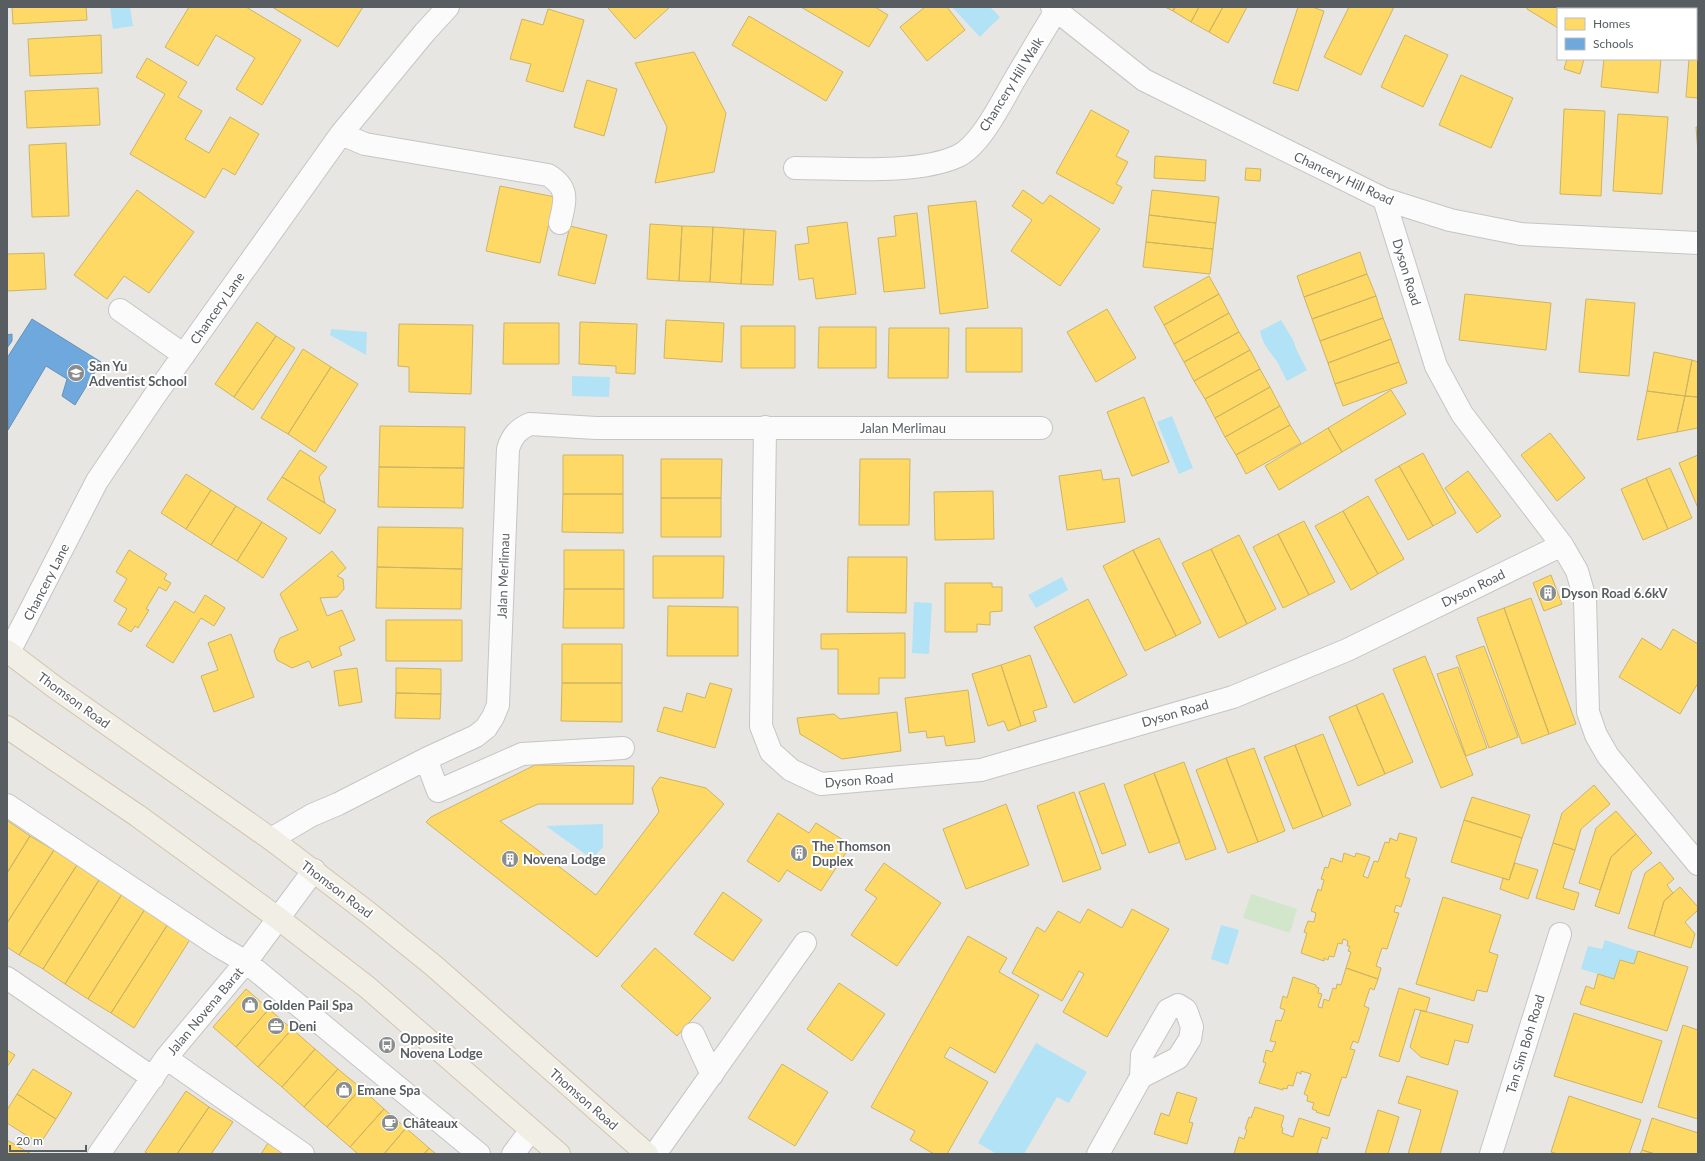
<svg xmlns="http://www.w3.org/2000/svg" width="1705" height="1161" font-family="Lato,sans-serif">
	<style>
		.green { fill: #d1e6cb }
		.water { fill: #b2e2f6 }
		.homes { fill: #ffd966; stroke: #cdb464 }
		.schools { fill: #6fa8dc; stroke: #6892b7 }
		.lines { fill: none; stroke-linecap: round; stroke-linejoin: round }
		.minor-casing { stroke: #c5c5c5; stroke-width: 24 }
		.major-casing { stroke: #d2c3ae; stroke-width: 24 }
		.minor { stroke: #fcfbfb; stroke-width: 22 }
		.major { stroke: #f1eee5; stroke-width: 22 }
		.labels { text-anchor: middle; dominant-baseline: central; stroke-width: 4; stroke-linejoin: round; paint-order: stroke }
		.street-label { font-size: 13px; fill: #585d61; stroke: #fff }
		.poi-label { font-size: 13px; font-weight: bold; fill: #585d61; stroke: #fff; text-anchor: start }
	</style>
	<rect width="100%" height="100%" fill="#e8e6e2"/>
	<path class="green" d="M1251,894L1297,909L1290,933L1243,918Z"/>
	<path class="water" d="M110,7H130L133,26L113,29Z
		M952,7H990L1000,17L980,37Z
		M1281,320L1293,340L1297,351L1307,370L1287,381C1283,374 1280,366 1276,360C1268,349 1263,345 1260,331Z
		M331,329L367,332L366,355L330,335Z
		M572,376L610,377L609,397L572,396Z
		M1172,416L1193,468L1179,474L1157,422Z
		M1062,577L1068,590L1036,608L1028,595Z
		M914,602L932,603L929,654L912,653Z
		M603,824V847L592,859L546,826Z
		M1221,925L1239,930L1228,965L1211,959Z
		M1605,940L1638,951L1634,964L1620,960L1614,979L1581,969L1588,946L1602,949Z
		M1036,1043L1087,1072L1069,1103L1057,1097L1024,1154H997L978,1143Z"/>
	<path class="homes" d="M12,7H86L87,20L13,24Z
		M189,7H246L301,40L262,105L236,89L255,58L216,35L198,66L165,47Z
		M272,7H363L338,47Z
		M610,7H670L635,39L608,8Z
		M801,7H875L888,15L869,47Z
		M925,7H947L965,30L927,61L900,27Z
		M1165,7H1175L1173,11Z
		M1175,7H1199L1191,22L1173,11Z
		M1199,7H1223L1209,32L1191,22Z
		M1223,7H1247L1228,43L1209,32Z
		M1298,7H1312L1324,11L1298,91L1273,83Z
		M1349,7H1394L1361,75L1324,57Z
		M1527,7H1572L1575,9H1558V28L1527,9Z
		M548,9L584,20L563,92L526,81L531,64L510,59L522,19L543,25Z
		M749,16L843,72L826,101L732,45Z
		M101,35L102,73L30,76L28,39Z
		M1405,35L1448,55L1423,107L1381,87Z
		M1696,48H1698V98L1686,97L1689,59H1696Z
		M694,52L726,113L714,172L655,183L667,127L635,63Z
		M147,58L187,82L178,97L202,111L185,139L209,153L230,117L259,134L235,175L223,168L205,198L130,154L165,94L136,77Z
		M1567,59H1584L1580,74L1564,69Z
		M1604,59H1661L1658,93L1601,87Z
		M1461,75L1513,98L1491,148L1439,125Z
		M587,80L617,89L604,136L574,127Z
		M98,88L100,125L27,128L25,91Z
		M1564,109L1605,111L1601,196L1560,194Z
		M1091,110L1129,131L1116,156L1128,162L1116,184L1122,187L1113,204L1056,173Z
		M1618,114L1668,117L1662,194L1613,191Z
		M1696,127H1698V153Z
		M66,143L69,216L32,217L29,145Z
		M1155,156L1206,160L1205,181L1154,178Z
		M1246,168L1261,169L1260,181L1245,180Z
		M500,186L555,197L540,263L486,251Z
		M137,190L194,232L149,293L124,276L107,299L74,275Z
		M1023,190L1043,204L1050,195L1100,229L1060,286L1011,251L1032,220L1012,206Z
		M1152,190L1219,197L1216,223L1149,215Z
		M976,201L988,308L940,314L928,206Z
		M917,213L925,288L884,292L878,238L896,236L894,216Z
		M1149,215L1216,223L1213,249L1146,242Z
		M847,222L856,294L816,299L813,278L799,280L795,245L809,243L807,227Z
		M650,224L682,226L679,281L647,279Z
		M570,226L607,235L595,284L558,275Z
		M682,226L713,227L710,282L679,281Z
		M713,227L744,229L741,284L710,282Z
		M744,229L776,231L773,285L741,284Z
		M1146,242L1213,249L1210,274L1143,267Z
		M1360,252L1367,274L1304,297L1297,276Z
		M44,253L46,289L7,291V254Z
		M1367,274L1376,296L1312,319L1304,297Z
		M1209,276L1219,294L1164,325L1154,307Z
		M1219,294L1229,313L1174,344L1164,325Z
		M1465,294L1551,303L1546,350L1459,340Z
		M1376,296L1383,318L1320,341L1312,319Z
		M1586,299L1635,303L1629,376L1579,372Z
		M1107,309L1136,358L1096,382L1067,332Z
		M1229,313L1239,332L1184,362L1174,344Z
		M1383,318L1391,339L1328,363L1320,341Z
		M666,320L724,323L722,362L664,358Z
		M257,322L276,336L234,397L215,384Z
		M580,322L637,324L635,374L616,373V366L579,364Z
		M504,323H559V364H503Z
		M399,324L473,325L471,394L409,392V367L398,366Z
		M741,326H795V368H741Z
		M819,327H876V368H818Z
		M889,328H949L948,378H888Z
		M966,328H1022V372H966Z
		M1239,332L1250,350L1194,381L1184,362Z
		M276,336L295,348L253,410L234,397Z
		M1391,339L1399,362L1335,384L1328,363Z
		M303,349L331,367L288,434L261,418Z
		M1250,350L1260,369L1205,399L1194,381Z
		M1654,352L1692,360L1685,396L1647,391Z
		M1692,360L1698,362V397L1685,396Z
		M1399,362L1407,383L1343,406L1335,384Z
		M331,367L358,384L315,452L288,434Z
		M1260,369L1270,387L1215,418L1205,399Z
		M1270,387L1280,406L1225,437L1215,418Z
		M1391,390L1406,414L1342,452L1328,428Z
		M1647,391L1685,396L1677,432L1637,440Z
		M1685,396L1698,397V428L1677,432Z
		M1144,397L1169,462L1132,476L1107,412Z
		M1280,406L1290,425L1236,455L1225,437Z
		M1290,425L1301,443L1246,474L1236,455Z
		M380,426L465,427L464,468L379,467Z
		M1328,428L1342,452L1279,490L1265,466Z
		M1550,433L1585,478L1557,501L1521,455Z
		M300,450L327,467L319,477L325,503L282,477Z
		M1423,453L1456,513L1433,526L1399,466Z
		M563,455H623V494H563Z
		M1698,455V508L1679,463Z
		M661,459H722L721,498H661Z
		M860,459H910L909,525H859Z
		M1399,466L1433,526L1408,540L1375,480Z
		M379,467L464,468L463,508L378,507Z
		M1670,468L1692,518L1668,529L1646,478Z
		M1101,470L1103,480L1119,478L1125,522L1067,530L1059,476Z
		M1468,471L1501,516L1477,533L1445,488Z
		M186,474L211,490L186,529L161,513Z
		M282,477L336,510L320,534L267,499Z
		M1646,478L1668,529L1643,540L1621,489Z
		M211,490L236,506L211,545L186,529Z
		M993,491L994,539L935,540L934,492Z
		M563,494H623V533L562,532Z
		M1368,496L1404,559L1378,574L1343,511Z
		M661,498H721V537H661Z
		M236,506L262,522L237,561L211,545Z
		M1343,511L1378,574L1351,590L1315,526Z
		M1304,521L1335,582L1309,595L1278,534Z
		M262,522L287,538L263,578L237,561Z
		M378,527L463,528L462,569L377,567Z
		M1278,534L1309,595L1283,608L1253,547Z
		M1239,535L1276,609L1247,624L1211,549Z
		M1159,538L1201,623L1176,636L1133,550Z
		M1211,549L1247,624L1219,638L1182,563Z
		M129,550L167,574L164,579L171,583L166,591L159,587L146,609L149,610L138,628L135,626L131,632L118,624L127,609L114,601L127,579L116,572Z
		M564,550H624V589H564Z
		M1133,550L1176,636L1145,651L1103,566Z
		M332,551L346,568L337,576L343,579L344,589L337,597L320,598L327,616L342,610L355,640L339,647L342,655L312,668L309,661L292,668L277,660L274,651L280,638L298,630L280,594Z
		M653,556H724L723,598H653Z
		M848,557H907L906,613L847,612Z
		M377,567L462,569L461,609L376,608Z
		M1551,575L1562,604L1544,611L1533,583Z
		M945,583H992V587H1002V611L990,612V625L977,624V632H945Z
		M564,589H624V628H563Z
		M205,595L225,608L214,626L201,618L173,663L146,646L175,601L194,613Z
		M1531,598L1576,724L1549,734L1504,608Z
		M1088,599L1127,675L1074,703L1034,627Z
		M668,606L738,607V656H667Z
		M1504,608L1549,734L1522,744L1477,618Z
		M386,620H462V661H386Z
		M1673,629L1698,644V683L1680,714L1619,677L1642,638L1661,650Z
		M905,633V678H879V694H838V649H821V634Z
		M231,634L254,697L214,712L201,676L218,670L208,643Z
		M562,644H622V683H562Z
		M1484,646L1518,737L1489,748L1456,656Z
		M1030,655L1047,707L1033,711L1036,721L1021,726L1001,665Z
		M1425,656L1473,775L1441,788L1393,669Z
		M1001,665L1021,726L1008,731L1004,721L988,726L972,674Z
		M1458,667L1487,748L1466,756L1437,674Z
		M357,668L362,702L339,706L334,671Z
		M396,668L441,669V694L396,693Z
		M562,683H622V722L561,721Z
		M710,683L732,689L715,748L657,731L664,707L682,712L687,693L705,698Z
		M968,690L975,742L946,746L944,736L927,738L926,731L909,733L905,698Z
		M396,693L441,694L440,719L395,718Z
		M1383,693L1413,762L1385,774L1356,705Z
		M1356,705L1385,774L1358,786L1329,717Z
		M897,712L901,751L842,759L800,734L797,718L834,714L840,719Z
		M1323,734L1351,805L1323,817L1295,745Z
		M1295,745L1323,817L1293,829L1264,757Z
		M1254,748L1285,831L1258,842L1226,758Z
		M1226,758L1258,842L1228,853L1196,770Z
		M1184,762L1216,849L1186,860L1154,773Z
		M535,765L634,766L633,804H538L500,821L596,895L659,812L652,788L660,777L706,788L724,804L597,957L426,822L431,817Z
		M1154,773L1180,842L1149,853L1124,785Z
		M1104,783L1126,845L1102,854L1079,792Z
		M1594,785L1610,804L1581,829L1575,850L1553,843L1562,813Z
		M1074,792L1101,869L1063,882L1037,806Z
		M1472,797L1530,815L1522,838L1464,820Z
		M1006,804L1029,865L966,889L943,829Z
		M1616,811L1636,834L1611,857L1600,890L1579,883L1596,828Z
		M778,813L809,833L816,823L851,845L821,891L787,870L779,882L747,861Z
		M1464,820L1522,838L1509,880L1451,862Z
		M8,821L30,836L7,873V822Z
		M1399,833L1417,838L1405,877L1410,879L1401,907L1396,905L1394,912L1399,913L1387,949L1382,948L1376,966L1381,968L1378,979L1346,968L1351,952L1348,951L1350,946H1347L1348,941L1346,940L1343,939L1342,944L1338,943L1334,957L1329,956L1328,960L1324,958V961L1301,953L1307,933L1304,932L1308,921L1314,922L1316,913L1311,911L1318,889L1321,891L1324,880L1321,879L1325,867L1328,868L1331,858L1342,862L1344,853L1355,857L1356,853L1370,857L1363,876L1368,878L1374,861L1378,862L1385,842L1389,843L1390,838L1397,841Z
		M1636,834L1652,853L1632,871L1619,914L1595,906L1611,857Z
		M30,836L54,850L7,923V873Z
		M1553,843L1575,850L1563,888L1579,893L1574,910L1536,898Z
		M54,850L77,865L19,955L7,947V923Z
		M1660,862L1674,879L1667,885L1673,893L1664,901L1654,936L1628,928L1645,873Z
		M884,863L941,903L897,966L851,935L877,898L865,890Z
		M1515,863L1538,870L1528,899L1500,889L1503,878L1509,880Z
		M77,865L99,880L43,969L19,955Z
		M99,880L122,894L65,984L43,969Z
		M1680,887L1698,907V910L1685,922L1695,934L1691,948L1654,936L1664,901Z
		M723,892L762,920L733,961L694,934Z
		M122,894L145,909L88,999L65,984Z
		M1443,897L1501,915L1489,952L1498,955L1487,992L1477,990L1474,1001L1416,984Z
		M145,909L168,924L111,1013L88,999Z
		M1088,909L1122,928L1132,909L1169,929L1107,1037L1063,1012L1084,974L1079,971L1062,1001L1012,973L1037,927L1045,932L1058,911L1080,923Z
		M168,924L191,938L134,1028L111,1013Z
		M968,936L1007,958L999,972L1039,995L995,1073L950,1047L944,1057L988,1082L947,1154H934L910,1140L915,1131L871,1107Z
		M655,948L711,998L677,1036L621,986Z
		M1638,951L1688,967L1667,1031L1580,1004L1586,986L1594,989L1598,974L1614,979L1620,960L1634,964Z
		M1346,968L1378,979L1374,990L1370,988L1364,1006L1369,1008L1358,1043L1353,1041L1350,1049L1355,1050L1346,1078L1342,1077L1329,1116L1316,1112L1317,1111L1312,1109L1314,1103L1307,1101L1308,1096L1304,1094L1311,1074L1301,1071V1074L1297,1072L1293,1086L1288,1085L1287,1089L1283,1088V1090L1259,1083L1266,1063L1263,1062L1266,1050L1272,1052L1276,1042L1270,1041L1276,1020L1281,1021L1285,1010L1280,1008L1283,996L1287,998L1293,977L1316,985V987L1319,988L1318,993L1322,994L1318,1007L1322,1008L1324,999L1329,1001L1333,988L1336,989L1337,984L1341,985Z
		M839,983L885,1014L852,1061L807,1029Z
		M1399,988L1430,998L1426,1012L1415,1009L1399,1062L1379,1056Z
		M246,989L269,1009L236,1047L213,1027Z
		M269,1009L292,1029L258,1067L236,1047Z
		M1421,1010L1473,1025L1468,1043L1455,1040L1448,1065L1421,1057L1410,1047Z
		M1574,1013L1662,1041L1642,1103L1554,1076Z
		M1683,1025L1698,1030V1119L1658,1107Z
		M292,1029L315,1049L282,1087L258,1067Z
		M315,1049L338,1069L304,1107L282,1087Z
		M7,1050L15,1055L7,1067Z
		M782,1064L828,1092L795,1146L748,1118Z
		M33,1069L72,1093L56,1119L17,1094Z
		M338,1069L361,1088L327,1127L304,1107Z
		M1407,1076L1458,1091L1440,1154H1408L1421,1110L1398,1103Z
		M361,1088L384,1109L350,1147L327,1127Z
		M186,1091L209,1107L177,1154H148L145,1152Z
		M1177,1092L1197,1098L1189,1122L1193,1123L1187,1144L1154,1134L1161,1113L1169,1116Z
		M17,1094L56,1119L40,1144L7,1123V1110Z
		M1569,1096L1641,1120L1629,1154H1558L1551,1152Z
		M209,1107L233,1122L211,1154H177Z
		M1255,1107L1284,1116L1281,1127L1283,1128L1282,1133L1293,1137L1299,1118L1330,1128L1327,1139L1322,1137L1317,1154H1234L1239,1137L1244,1139L1247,1130L1245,1129L1249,1117L1251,1118Z
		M384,1109L406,1128L384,1154H358L350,1147Z
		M1378,1110L1399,1117L1388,1154H1365Z
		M1652,1118L1698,1133V1154H1655L1642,1150Z
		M406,1128L429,1148L424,1154H384Z
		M7,1140L31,1154H7Z
		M268,1143L287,1154H261Z
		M429,1148L436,1154H424Z
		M1642,1150L1655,1154H1640Z"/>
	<path class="schools" d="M32,319L101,362L75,405L62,396L67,379L46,366L8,430L7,358Z
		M12,334V341L7,348V335Z"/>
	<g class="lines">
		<defs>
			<path id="minor" d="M1052,7L1144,80L1384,199L1450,220L1521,234L1698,243
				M341,134L365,144L548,175C570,188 565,201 560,223
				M795,168C841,168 917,175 958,156C981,145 1002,101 1015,79C1029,56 1042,33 1056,11
				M1384,199L1436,366L1462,414L1562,545L1577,571L1585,599L1588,712L1596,735L1608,756L1698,864
				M120,310L184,355
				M765,427L761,726L771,752L791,770L821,784L981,770L1233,697L1347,650L1562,545
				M9,652L97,481L153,398L341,134L425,32L448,7
				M426,759L438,791L522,754L623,748
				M7,805L220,947L246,962L479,1154
				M271,839L312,815L338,804L426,759L476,736L486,728L493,717L498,705L508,449C512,436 518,429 530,424L596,428H1041
				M7,978L153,1078
				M693,1034L712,1075
				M166,1058L303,1154
				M99,1154L166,1058L246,962L314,870
				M513,1154L531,1130
				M655,1154L805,943
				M1098,1154L1141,1077L1142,1055L1168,1010L1178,1005L1186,1010L1192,1027L1190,1039L1178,1058L1141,1077
				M1491,1154L1560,934"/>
			<path id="major" d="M7,651L56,688L271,839L366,911L434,966L647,1154
				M7,727L138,816L279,919L367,987L559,1154"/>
		</defs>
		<use href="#minor" class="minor-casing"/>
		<use href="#major" class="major-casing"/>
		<use href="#minor" class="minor"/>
		<use href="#major" class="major"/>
	</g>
	<defs>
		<symbol id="school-disc" viewBox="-11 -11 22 22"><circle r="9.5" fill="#8a8d8e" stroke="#fff"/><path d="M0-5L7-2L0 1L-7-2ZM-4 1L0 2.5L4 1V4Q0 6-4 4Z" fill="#fff"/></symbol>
		<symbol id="building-disc" viewBox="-11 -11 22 22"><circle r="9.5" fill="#8a8d8e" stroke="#fff"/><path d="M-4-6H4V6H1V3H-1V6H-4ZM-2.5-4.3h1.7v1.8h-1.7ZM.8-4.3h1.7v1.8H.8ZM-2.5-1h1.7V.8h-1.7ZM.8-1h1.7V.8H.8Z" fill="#fff"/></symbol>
		<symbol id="shop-disc" viewBox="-11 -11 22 22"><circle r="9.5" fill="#8a8d8e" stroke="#fff"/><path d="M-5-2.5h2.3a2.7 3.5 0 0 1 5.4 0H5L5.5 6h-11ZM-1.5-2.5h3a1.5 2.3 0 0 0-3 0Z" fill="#fff"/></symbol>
		<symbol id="office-disc" viewBox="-11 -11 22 22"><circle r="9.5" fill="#8a8d8e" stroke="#fff"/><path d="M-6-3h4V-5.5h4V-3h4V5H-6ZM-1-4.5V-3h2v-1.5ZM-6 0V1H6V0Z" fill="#fff"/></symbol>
		<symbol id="bus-disc" viewBox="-11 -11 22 22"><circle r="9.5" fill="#8a8d8e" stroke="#fff"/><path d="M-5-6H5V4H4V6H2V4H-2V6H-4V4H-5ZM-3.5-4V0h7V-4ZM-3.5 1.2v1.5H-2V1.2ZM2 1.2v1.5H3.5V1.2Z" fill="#fff"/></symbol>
		<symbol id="cafe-disc" viewBox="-11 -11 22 22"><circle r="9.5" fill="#8a8d8e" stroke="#fff"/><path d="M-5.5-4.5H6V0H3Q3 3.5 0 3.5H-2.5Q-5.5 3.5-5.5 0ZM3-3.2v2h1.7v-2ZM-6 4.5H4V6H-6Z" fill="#fff"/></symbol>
	</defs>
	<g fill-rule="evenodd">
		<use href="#school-disc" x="66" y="363" width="20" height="20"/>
		<use href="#building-disc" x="1538" y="583" width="20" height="20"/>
		<use href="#building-disc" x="789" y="843" width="20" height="20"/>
		<use href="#building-disc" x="500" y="849" width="20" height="20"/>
		<use href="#shop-disc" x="240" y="995" width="20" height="20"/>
		<use href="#office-disc" x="266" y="1016" width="20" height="20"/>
		<use href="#bus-disc" x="377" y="1035" width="20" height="20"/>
		<use href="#shop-disc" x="334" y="1080" width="20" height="20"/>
		<use href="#cafe-disc" x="380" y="1113" width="20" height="20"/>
	</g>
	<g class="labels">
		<g class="street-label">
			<text transform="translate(1011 84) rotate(-58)">Chancery Hill Walk</text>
			<text transform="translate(1344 178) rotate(25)">Chancery Hill Road</text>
			<text transform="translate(1407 272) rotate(73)">Dyson Road</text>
			<text transform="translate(217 308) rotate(-55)">Chancery Lane</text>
			<text x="903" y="428">Jalan Merlimau</text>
			<text transform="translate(503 576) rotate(-88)">Jalan Merlimau</text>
			<text transform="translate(46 582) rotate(-63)">Chancery Lane</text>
			<text transform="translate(1473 588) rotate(-26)">Dyson Road</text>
			<text transform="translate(74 700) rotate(36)">Thomson Road</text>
			<text transform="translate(1175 713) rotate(-16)">Dyson Road</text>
			<text transform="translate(859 780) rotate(-4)">Dyson Road</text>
			<text transform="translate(337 889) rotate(37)">Thomson Road</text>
			<text transform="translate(205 1011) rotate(-50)">Jalan Novena Barat</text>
			<text transform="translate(1525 1044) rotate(-73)">Tan Sim Boh Road</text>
			<text transform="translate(584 1099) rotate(41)">Thomson Road</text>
		</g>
		<g class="poi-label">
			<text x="89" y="366">San Yu<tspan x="89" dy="15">Adventist School</tspan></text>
			<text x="1561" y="593">Dyson Road 6.6kV</text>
			<text x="812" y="846">The Thomson<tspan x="812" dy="15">Duplex</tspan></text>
			<text x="523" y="859">Novena Lodge</text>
			<text x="263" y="1005">Golden Pail Spa</text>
			<text x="289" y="1026">Deni</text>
			<text x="400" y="1038">Opposite<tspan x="400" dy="15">Novena Lodge</tspan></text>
			<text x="357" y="1090">Emane Spa</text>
			<text x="403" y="1123">Châteaux</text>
		</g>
	</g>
	<rect width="1705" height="1161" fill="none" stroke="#585d61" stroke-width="16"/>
	<rect x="1557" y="8" width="140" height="52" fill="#ffffff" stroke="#bcbec0"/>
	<rect x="1565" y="18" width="20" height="12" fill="#ffd966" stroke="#bcbec0"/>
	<text x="1593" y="28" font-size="12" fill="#585d61">Homes</text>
	<rect x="1565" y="38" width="20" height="12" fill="#6fa8dc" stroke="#bcbec0"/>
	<text x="1593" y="48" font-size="12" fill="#585d61">Schools</text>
	<path d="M10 1145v6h76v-6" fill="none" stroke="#585d61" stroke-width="2"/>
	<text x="16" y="1145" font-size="12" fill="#585d61" stroke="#ffffff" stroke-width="3" paint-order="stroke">20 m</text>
</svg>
